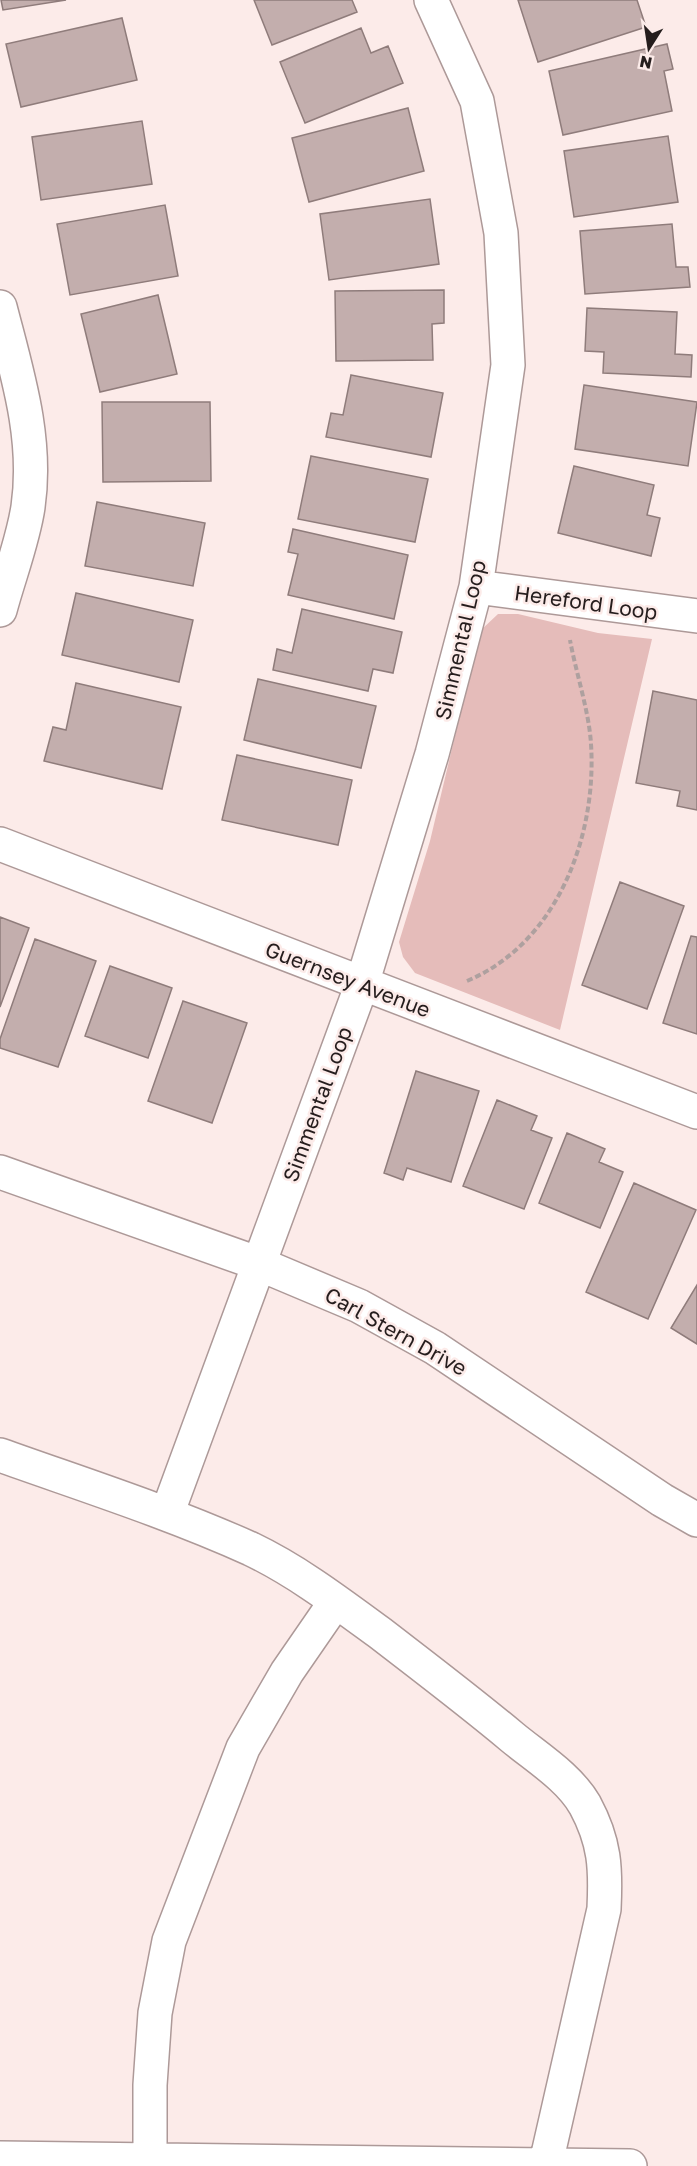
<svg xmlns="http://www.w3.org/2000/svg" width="697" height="2166" font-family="'Golos Text',sans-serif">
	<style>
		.green { fill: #e5bcba }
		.building { fill: #c3aead; stroke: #8f7c7b; stroke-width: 1.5 }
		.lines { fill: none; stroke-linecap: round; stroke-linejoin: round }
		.street-casing { stroke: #ad9998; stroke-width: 36 }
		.path { stroke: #aea09f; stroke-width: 4; stroke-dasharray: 6 3; stroke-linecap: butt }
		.street { stroke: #fff; stroke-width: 33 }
		.labels { text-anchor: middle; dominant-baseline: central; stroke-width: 5; stroke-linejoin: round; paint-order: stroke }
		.street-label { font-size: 21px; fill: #251d1d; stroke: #fcebe9 }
	</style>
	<rect width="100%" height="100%" fill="#fcebe9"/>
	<path class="green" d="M498,614H518L598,633L652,639L560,1030L415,973L403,957L399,942L430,841L480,631Z"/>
	<path class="building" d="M1,0H66L3,10Z
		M254,0H352L357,12L272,45Z
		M518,0H637L646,27L538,62Z
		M122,18L137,80L21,107L6,44Z
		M361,28L371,53L388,46L403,83L305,123L280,62Z
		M667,44L673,69L664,71L672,111L563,135L549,71Z
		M408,108L424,171L309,202L292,138Z
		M142,121L152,184L41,200L32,137Z
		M668,136L678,202L574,217L564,151Z
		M430,199L439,264L329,280L320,214Z
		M165,205L178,276L70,295L57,224Z
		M672,224L676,267H688L690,287L585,294L580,231Z
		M444,290V323L432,324L433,360L336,361L335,291Z
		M158,295L177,374L100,392L81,314Z
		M587,308L677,312L675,354L692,355L691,377L603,373L604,352L585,351Z
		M351,375L443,393L431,457L326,437L331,413L343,415Z
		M584,385L697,402L688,466L575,449Z
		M102,402H210L211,481L103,482Z
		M311,456L428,479L415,542L298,519Z
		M574,466L654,485L647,515L660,518L651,556L558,533Z
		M97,502L205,523L193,586L85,566Z
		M293,529L408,555L394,619L288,595L298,554L288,552Z
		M76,593L193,620L179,682L62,655Z
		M302,609L402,632L393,673L373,669L368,691L273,670L277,649L292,653Z
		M258,679L376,706L361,768L244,740Z
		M76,683L181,707L162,789L44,761L53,727L66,730Z
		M653,691L697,700V810L677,806L680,791L636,783Z
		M237,755L352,780L338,845L222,820Z
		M620,882L684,906L647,1009L582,985Z
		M0,917L29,928L0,1007Z
		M691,936L697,937V1034L663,1023Z
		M35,939L96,961L58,1067L0,1048V1039Z
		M110,966L172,988L148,1058L85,1036Z
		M183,1001L247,1023L212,1123L148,1101Z
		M416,1071L479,1091L451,1182L407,1168L403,1180L384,1173Z
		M497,1100L537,1116L531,1130L552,1138L524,1209L463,1186Z
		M567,1133L605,1149L599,1162L623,1172L600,1228L539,1203Z
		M634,1183L696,1210L648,1319L586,1292Z
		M697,1285V1344L671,1328Z"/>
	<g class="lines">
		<defs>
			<path id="street" d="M0,307C17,373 38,438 28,507C23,541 9,576 0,610
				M476,587L697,616
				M0,844L697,1112
				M0,1172L257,1263L359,1306L435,1348L662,1500L697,1520
				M0,1455C84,1485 169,1512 251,1549C297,1571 339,1603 380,1633C424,1667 469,1701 512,1737C536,1757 569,1777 585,1805C605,1842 606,1868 604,1909L546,2163
				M167,1514L362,984L432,754L476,587L508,365L501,233L477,101L431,0
				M0,2158L630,2166
				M150,2158V2085L155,2013L169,1941L243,1748L287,1672L336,1601"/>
		</defs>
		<use href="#street" class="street-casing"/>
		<path class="path" d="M467,981C557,943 597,837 591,744C589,711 576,673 570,640"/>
		<use href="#street" class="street"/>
	</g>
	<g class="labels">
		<g class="street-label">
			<text transform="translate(586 602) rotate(8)">Hereford Loop</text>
			<text transform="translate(460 640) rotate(-77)">Simmental Loop</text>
			<text transform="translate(348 979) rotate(21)">Guernsey Avenue</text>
			<text transform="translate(317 1104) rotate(-70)">Simmental Loop</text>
			<text transform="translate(396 1331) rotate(29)">Carl Stern Drive</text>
		</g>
	</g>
	<g transform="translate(649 48) rotate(192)" stroke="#fcebe9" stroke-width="4.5" paint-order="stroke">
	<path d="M0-4.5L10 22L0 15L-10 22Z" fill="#251d1d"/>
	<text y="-9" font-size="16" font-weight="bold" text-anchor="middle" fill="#251d1d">N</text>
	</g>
</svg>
